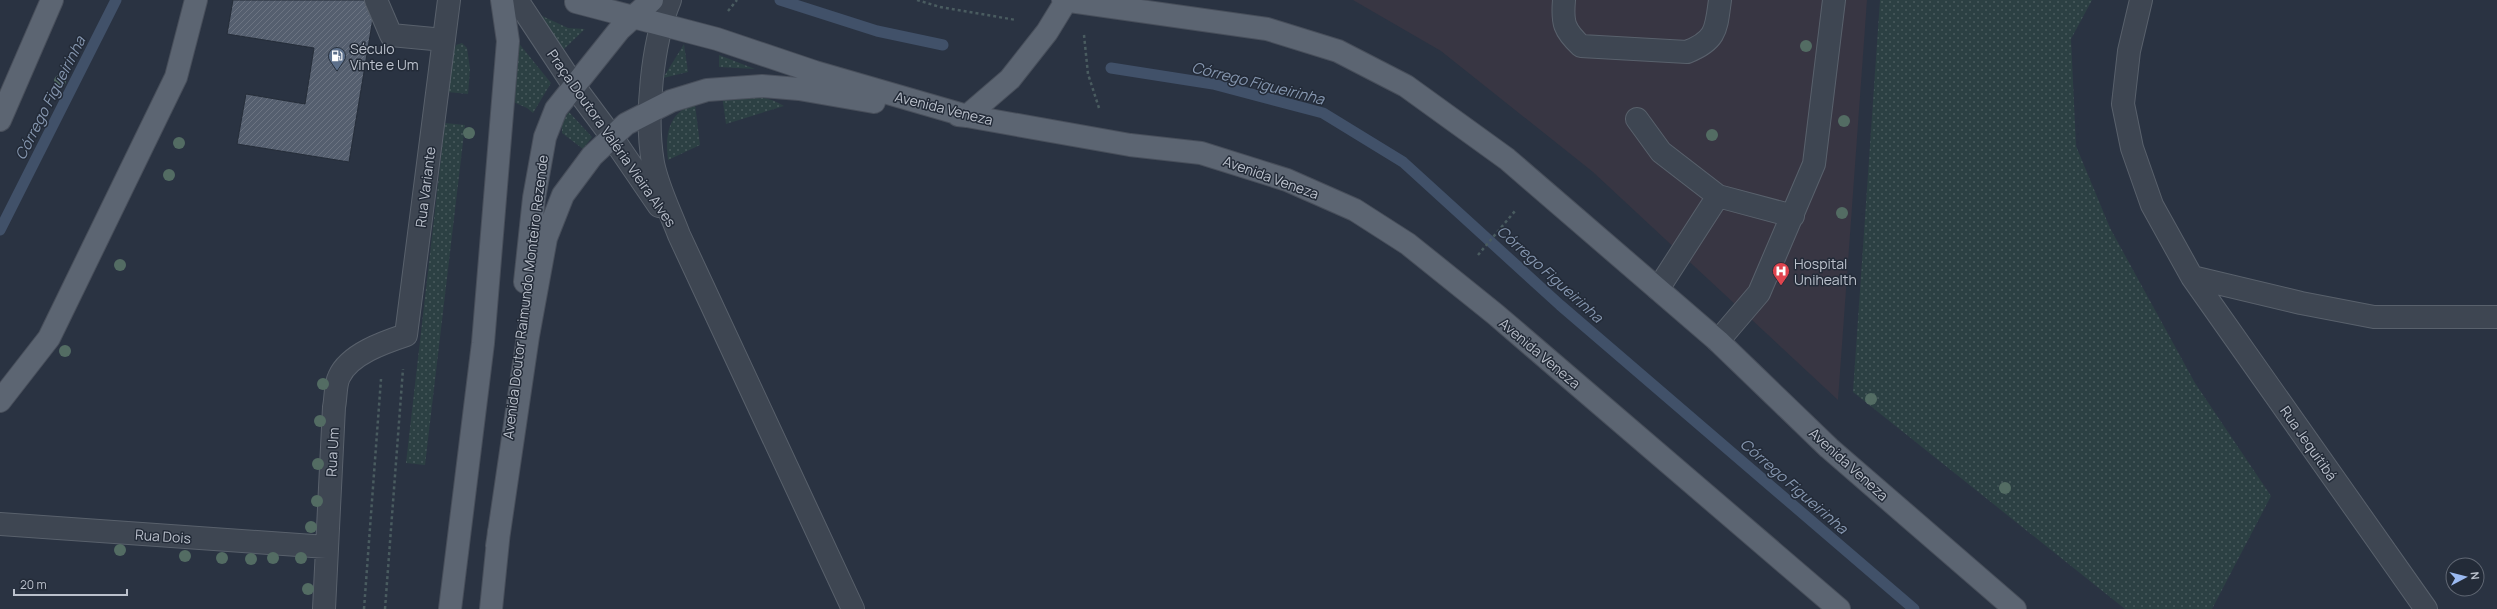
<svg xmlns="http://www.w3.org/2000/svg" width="2497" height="609" font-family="Manrope,sans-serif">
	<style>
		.medical { fill: #383643 }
		.grass { fill: url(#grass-dots) }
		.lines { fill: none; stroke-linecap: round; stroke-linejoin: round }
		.stream { stroke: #415169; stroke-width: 11 }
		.building { fill: url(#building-hatch); stroke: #252d39 }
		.minor-casing { stroke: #59616c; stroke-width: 24 }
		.major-casing { stroke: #484f5b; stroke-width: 24 }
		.path { stroke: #4a5c60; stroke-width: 2.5; stroke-dasharray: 3 3; stroke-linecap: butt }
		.minor { stroke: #3e4652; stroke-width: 22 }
		.major { stroke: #5c6572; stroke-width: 22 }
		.tree { fill: #536c63 }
		.labels { text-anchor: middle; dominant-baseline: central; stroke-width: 3; stroke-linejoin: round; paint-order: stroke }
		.poi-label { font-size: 14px; fill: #bbc1cc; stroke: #232b38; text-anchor: start }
		.street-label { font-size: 14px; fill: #bbc1cc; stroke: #232b38 }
		.water-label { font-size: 15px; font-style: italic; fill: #8697b0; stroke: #232b38 }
	</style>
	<defs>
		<pattern id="grass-dots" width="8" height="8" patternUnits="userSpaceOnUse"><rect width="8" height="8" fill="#2c4043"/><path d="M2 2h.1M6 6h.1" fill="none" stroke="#495a5d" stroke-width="1.8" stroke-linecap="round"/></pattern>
		<pattern id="building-hatch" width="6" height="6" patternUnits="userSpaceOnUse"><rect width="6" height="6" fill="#555f6f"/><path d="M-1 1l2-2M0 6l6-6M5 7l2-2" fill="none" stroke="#6c7482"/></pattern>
	</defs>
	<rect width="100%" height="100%" fill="#2a3342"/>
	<path class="medical" d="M1353,0H1867L1838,400L1593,172L1441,51Z"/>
	<path class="grass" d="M1880,0H2092L2071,39L2076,146L2110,228L2195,383L2271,496L2212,609H2125L1853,392Z
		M538,14L568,28L585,29L563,50Z
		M517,41L551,83L533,113L527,108L511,101Z
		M462,43L467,48L470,69L468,94L447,92L451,58L456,45Z
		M684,44L688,72L663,78Z
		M719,55L755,69L719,67Z
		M722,95C744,95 764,94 784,106L726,124Z
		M695,104L700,145L668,160C665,135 668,112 695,104Z
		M569,112L592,137L583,149L562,133V122Z
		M445,123L465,125L425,465L406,463Z"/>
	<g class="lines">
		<path class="stream" d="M780,0L877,31L943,45
			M1111,68L1213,84L1323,113L1403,162L1560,305L1914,609
			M0,230L116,0"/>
	</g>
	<path class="building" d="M233,0H376L349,162L237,144L246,94L305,104L314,48L227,34Z"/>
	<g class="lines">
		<defs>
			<path id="minor" d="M376,0L391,35L444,40
				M517,0L574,86L612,137L659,206
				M670,0C652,43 645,117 653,163C658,188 670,211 679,235L853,609
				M1564,0C1562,23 1564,30 1581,46L1687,52C1717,40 1716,29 1720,0
				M2141,0L2129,51L2123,104L2132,148L2152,205L2192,277L2426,609
				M1637,119L1661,152L1718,196L1793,216
				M2192,277L2301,303L2374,317H2497
				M1658,289L1718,196
				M1718,341L1759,293L1814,164L1834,0
				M0,524L327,547
				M324,609L334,407C336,398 335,385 339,377C349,354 385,342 406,335L449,0"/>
			<path id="major" d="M1063,0L1267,29L1338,51L1406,86L1507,159L1718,341L1829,448L2015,609
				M576,2L717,39L815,72L967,116L1130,145L1201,153L1287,180L1355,210L1408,244L1495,314L1839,609
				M958,115L967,116L1010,79L1047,32L1066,1
				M0,120L52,0
				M525,282L534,198L545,137L556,109L620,29L652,0
				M0,401L49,338L176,77L196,0
				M497,546L528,336L546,238L563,195L592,156L626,124L671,101L707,90L762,86L799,89L874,102
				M450,609L483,343L508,41L502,0
				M491,609L499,531"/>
		</defs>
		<use href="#minor" class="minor-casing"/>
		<use href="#major" class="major-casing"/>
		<path class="path" d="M917,0L940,7L1016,20
			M728,11L737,0
			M1084,35L1088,74L1099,108
			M1478,255L1515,211
			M364,609L381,379
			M385,609L403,369"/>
		<use href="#minor" class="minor"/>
		<use href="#major" class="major"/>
	</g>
	<g class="tree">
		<circle cx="1806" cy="46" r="6"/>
		<circle cx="60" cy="81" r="6"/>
		<circle cx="1844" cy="121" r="6"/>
		<circle cx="469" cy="133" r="6"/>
		<circle cx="1712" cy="135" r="6"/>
		<circle cx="179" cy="143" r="6"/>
		<circle cx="169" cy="175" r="6"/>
		<circle cx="1842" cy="213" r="6"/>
		<circle cx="120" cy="265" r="6"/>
		<circle cx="65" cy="351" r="6"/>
		<circle cx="323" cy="384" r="6"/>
		<circle cx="1871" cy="399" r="6"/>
		<circle cx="320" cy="421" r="6"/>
		<circle cx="318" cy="464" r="6"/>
		<circle cx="2005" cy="488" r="6"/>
		<circle cx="317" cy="501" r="6"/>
		<circle cx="311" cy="527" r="6"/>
		<circle cx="120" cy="550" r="6"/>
		<circle cx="185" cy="556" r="6"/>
		<circle cx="222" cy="558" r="6"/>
		<circle cx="273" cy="558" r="6"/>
		<circle cx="301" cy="558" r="6"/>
		<circle cx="251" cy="559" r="6"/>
		<circle cx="308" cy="589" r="6"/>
	</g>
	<defs>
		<symbol id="fuel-pin" viewBox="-11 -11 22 30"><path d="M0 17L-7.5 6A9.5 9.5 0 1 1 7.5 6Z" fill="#5c6f8a" stroke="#232b38"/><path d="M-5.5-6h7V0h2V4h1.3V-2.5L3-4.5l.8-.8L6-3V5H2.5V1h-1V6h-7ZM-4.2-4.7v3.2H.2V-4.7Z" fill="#fff"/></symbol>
		<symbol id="hospital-pin" viewBox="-11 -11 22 30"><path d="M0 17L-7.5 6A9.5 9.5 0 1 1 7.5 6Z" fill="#e0444e" stroke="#232b38"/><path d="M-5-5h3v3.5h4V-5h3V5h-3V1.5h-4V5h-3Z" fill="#fff"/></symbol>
	</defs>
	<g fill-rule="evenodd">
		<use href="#fuel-pin" x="327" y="46" width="20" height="27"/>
		<use href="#hospital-pin" x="1771" y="261" width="20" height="27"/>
	</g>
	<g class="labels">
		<g class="poi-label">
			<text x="350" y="48">Século<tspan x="350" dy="16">Vinte e Um</tspan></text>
			<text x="1794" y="263">Hospital<tspan x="1794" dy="16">Unihealth</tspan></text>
		</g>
		<g class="street-label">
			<text transform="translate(944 108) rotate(14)">Avenida Veneza</text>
			<text transform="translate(612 138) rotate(55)">Praça Doutora Valéria Vieira Alves</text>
			<text transform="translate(1271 177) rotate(20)">Avenida Veneza</text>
			<text transform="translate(425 187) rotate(-83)">Rua Variante</text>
			<text transform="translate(525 297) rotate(-83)">Avenida Doutor Raimundo Monteiro Rezende</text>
			<text transform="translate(1540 353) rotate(40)">Avenida Veneza</text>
			<text transform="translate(2309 443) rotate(55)">Rua Jequitibá</text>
			<text transform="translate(332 452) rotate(-87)">Rua Um</text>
			<text transform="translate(1849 464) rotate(42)">Avenida Veneza</text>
			<text transform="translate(163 536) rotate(4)">Rua Dois</text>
		</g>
		<g class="water-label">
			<text transform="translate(1258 83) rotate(14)">Córrego Figueirinha</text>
			<text transform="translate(50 98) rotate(-63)">Córrego Figueirinha</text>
			<text transform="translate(1550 274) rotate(42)">Córrego Figueirinha</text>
			<text transform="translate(1794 486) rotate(41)">Córrego Figueirinha</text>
		</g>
	</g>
	<g transform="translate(2465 577) rotate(83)"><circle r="19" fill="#232b38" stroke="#606773"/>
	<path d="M0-3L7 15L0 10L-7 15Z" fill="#9bbaf1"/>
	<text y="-6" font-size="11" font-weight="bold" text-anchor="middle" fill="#bbc1cc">N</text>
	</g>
	<path d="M14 589v6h113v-6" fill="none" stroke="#bbc1cc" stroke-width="2"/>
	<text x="20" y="589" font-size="12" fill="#bbc1cc" stroke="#232b38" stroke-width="3" paint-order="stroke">20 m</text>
</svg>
